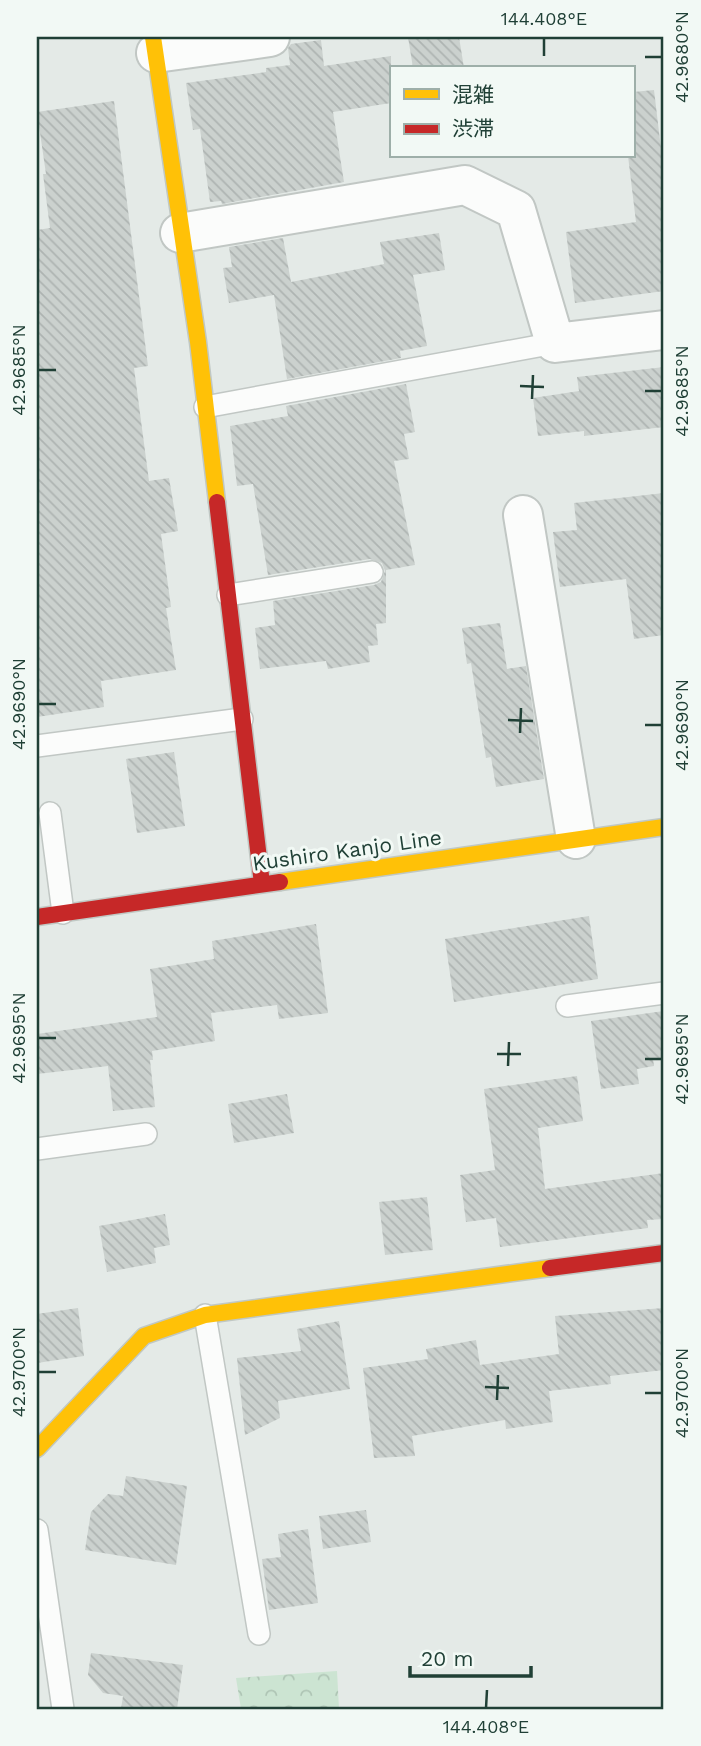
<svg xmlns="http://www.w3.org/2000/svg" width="701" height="1746" font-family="'Work Sans','Noto Sans JP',sans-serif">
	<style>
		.forest { fill: url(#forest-crowns) }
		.building { fill: url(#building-back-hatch) }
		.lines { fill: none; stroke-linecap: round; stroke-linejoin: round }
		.lane-casing { stroke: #c1c7c4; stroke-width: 24 }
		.street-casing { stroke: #c1c7c4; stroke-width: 42 }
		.slow-casing { stroke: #c0c8c4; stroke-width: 19 }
		.jam-casing { stroke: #c0c8c4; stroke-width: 19 }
		.lane { stroke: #fbfcfb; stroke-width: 21 }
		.street { stroke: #fbfcfb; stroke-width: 38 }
		.slow { stroke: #ffc107; stroke-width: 16 }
		.jam { stroke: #c62828; stroke-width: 16 }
		.ticks { fill: none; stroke: #204036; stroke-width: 2.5 }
		.labels { text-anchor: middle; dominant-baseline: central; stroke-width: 6; stroke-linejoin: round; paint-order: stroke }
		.street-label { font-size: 21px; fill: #204036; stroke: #f2f9f5 }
		.neatline { fill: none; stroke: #204036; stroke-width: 2.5 }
		.ticks-label { font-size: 18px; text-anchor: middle; fill: #204036 }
	</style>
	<defs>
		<pattern id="forest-crowns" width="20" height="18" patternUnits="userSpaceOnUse" patternTransform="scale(1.75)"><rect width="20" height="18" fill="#cce4d2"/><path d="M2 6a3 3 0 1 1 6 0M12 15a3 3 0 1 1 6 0" fill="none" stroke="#afc5b5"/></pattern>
		<pattern id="building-back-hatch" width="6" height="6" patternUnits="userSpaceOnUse" patternTransform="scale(1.75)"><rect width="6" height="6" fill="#cbd1ce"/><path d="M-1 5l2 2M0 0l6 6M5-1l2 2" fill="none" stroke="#aeb4b2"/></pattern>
	</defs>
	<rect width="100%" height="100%" fill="#e4eae7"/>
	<path class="forest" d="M337,1671L339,1709H241L236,1678Z"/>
	<path class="building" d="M408,37H459L464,68H413Z
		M321,40L324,66L391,56V103L333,112L344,182L222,204L221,201L210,202L200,129L193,130L186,83L266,72V68L290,65L288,48L291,44Z
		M654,90L662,157H664V291L575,303L566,232L636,222L628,156H633V92Z
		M114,101L148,366L134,368L149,481L169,478L178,531L161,534L171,607L166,608L176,670L101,681L104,707L37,717V230L50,228L43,174H46L37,112Z
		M439,233L445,270L413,275L427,346L400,351L401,358L287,379L274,295L229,303L223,268L232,267L229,247L283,238L291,282L384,264L380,242Z
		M664,367V427L584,436V431L538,436L533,398L579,391L577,377Z
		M406,384L415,432L404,434L409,459L394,461L415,565L386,570V623L376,624L378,645L368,646L370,662L328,669L326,661L260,669L255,628L275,625L273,601L374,585L381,582L385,571L382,563L370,559L268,575L253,484L237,486L230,426L288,416L286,406Z
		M664,493V635L634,639L626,579L560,587L553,532L577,530L574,503Z
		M500,623L507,669L526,666L544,779L496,787L491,757L486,758L471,663L467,664L462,628Z
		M174,752L185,826L137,833L126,759Z
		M589,916L598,979L454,1002L445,939Z
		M316,924L328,1013L279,1019L277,1005L211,1013L215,1041L152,1051L153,1060H150L155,1107L113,1111L108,1066L37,1074V1034L157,1017L150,969L214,959L212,941Z
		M664,1011V1058L653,1059L654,1066L637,1069L639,1084L601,1089L591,1021Z
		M577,1076L583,1121L538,1128L545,1189L664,1173V1219L647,1220L648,1228L500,1247L496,1218L466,1222L460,1175L495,1170L484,1089Z
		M287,1094L294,1133L234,1143L228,1104Z
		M427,1197L433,1250L385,1255L379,1202Z
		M165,1214L170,1245L154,1248L156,1263L107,1272L99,1226Z
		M78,1308L84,1356L37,1363V1314Z
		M664,1308V1370L610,1376L611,1384L549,1391L553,1422L506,1429L505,1420L412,1436L415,1456L374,1458L363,1368L428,1359L426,1349L476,1340L480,1365L559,1354L555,1316Z
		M339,1321L350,1389L278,1401L280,1418L245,1435L237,1358L301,1351L297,1329Z
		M126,1476L187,1486L176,1565L85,1550L91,1512L108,1494L123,1496Z
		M366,1510L371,1542L323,1549L319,1516Z
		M308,1529L318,1603L269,1610L262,1559L281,1557L278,1534Z
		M91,1653L183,1665L177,1709H121L123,1696L103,1693L88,1675Z"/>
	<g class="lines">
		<defs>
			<path id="lane" d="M205,407L555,343
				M228,595L372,572
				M37,746L242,719
				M50,813L63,913
				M567,1006L664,993
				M37,1149L146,1134
				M205,1315L259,1634
				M37,1530L63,1709"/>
			<path id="street" d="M156,53L270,37
				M180,233L465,185L516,210L555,343L664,330
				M523,515L576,839"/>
			<path id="slow" d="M153,37L198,342L217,502
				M280,882L664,827
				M37,1449L144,1336L205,1315L550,1268"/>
			<path id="jam" d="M217,502L262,884
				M37,917L280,882
				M550,1268L664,1253"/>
		</defs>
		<use href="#lane" class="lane-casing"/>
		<use href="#street" class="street-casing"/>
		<use href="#slow" class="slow-casing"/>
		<use href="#jam" class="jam-casing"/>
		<use href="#lane" class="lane"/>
		<use href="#street" class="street"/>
		<use href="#slow" class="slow"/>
		<use href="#jam" class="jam"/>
	</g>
	<path class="ticks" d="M544,56V38M645,57H662M38,370H56M520,386L544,387M645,391H662M532,399L533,375M38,704H56M508,720L533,721M645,725H662M520,733L521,708M38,1038H56M497,1054H521M645,1059H662M508,1066L509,1042M38,1372H56M485,1387L509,1388M645,1393H662M497,1400L498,1375M486,1708L487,1690"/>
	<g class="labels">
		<g class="street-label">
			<text transform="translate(347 850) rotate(-8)">Kushiro Kanjo Line</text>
		</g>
	</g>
	<rect width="701" height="1746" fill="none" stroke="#f2f9f5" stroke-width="77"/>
	<rect x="390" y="66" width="245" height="91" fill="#f2f9f5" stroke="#9eafa9" stroke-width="2"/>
	<rect x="404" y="89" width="35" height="10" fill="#ffc107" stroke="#9eafa9" stroke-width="2"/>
	<text x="452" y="102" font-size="21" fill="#204036">混雑</text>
	<rect x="404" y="124" width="35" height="10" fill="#c62828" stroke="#9eafa9" stroke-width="2"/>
	<text x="452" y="136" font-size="21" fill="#204036">渋滞</text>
	<path d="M410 1666v10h121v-10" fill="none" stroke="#204036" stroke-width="3.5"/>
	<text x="421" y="1666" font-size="21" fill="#204036" stroke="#f2f9f5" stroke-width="5" paint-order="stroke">20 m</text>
	<rect x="38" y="38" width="624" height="1670" class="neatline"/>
	<g class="ticks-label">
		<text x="544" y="25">144.408°E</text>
		<text transform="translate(682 57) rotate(-90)" y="6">42.9680°N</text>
		<text transform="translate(19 370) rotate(-90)" y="6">42.9685°N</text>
		<text transform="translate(682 391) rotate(-90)" y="6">42.9685°N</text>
		<text transform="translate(19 704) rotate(-90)" y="6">42.9690°N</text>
		<text transform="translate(682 725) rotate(-90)" y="6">42.9690°N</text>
		<text transform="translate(19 1038) rotate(-90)" y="6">42.9695°N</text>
		<text transform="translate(682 1059) rotate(-90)" y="6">42.9695°N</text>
		<text transform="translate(19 1372) rotate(-90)" y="6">42.9700°N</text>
		<text transform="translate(682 1393) rotate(-90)" y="6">42.9700°N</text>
		<text x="486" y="1733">144.408°E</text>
	</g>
</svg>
